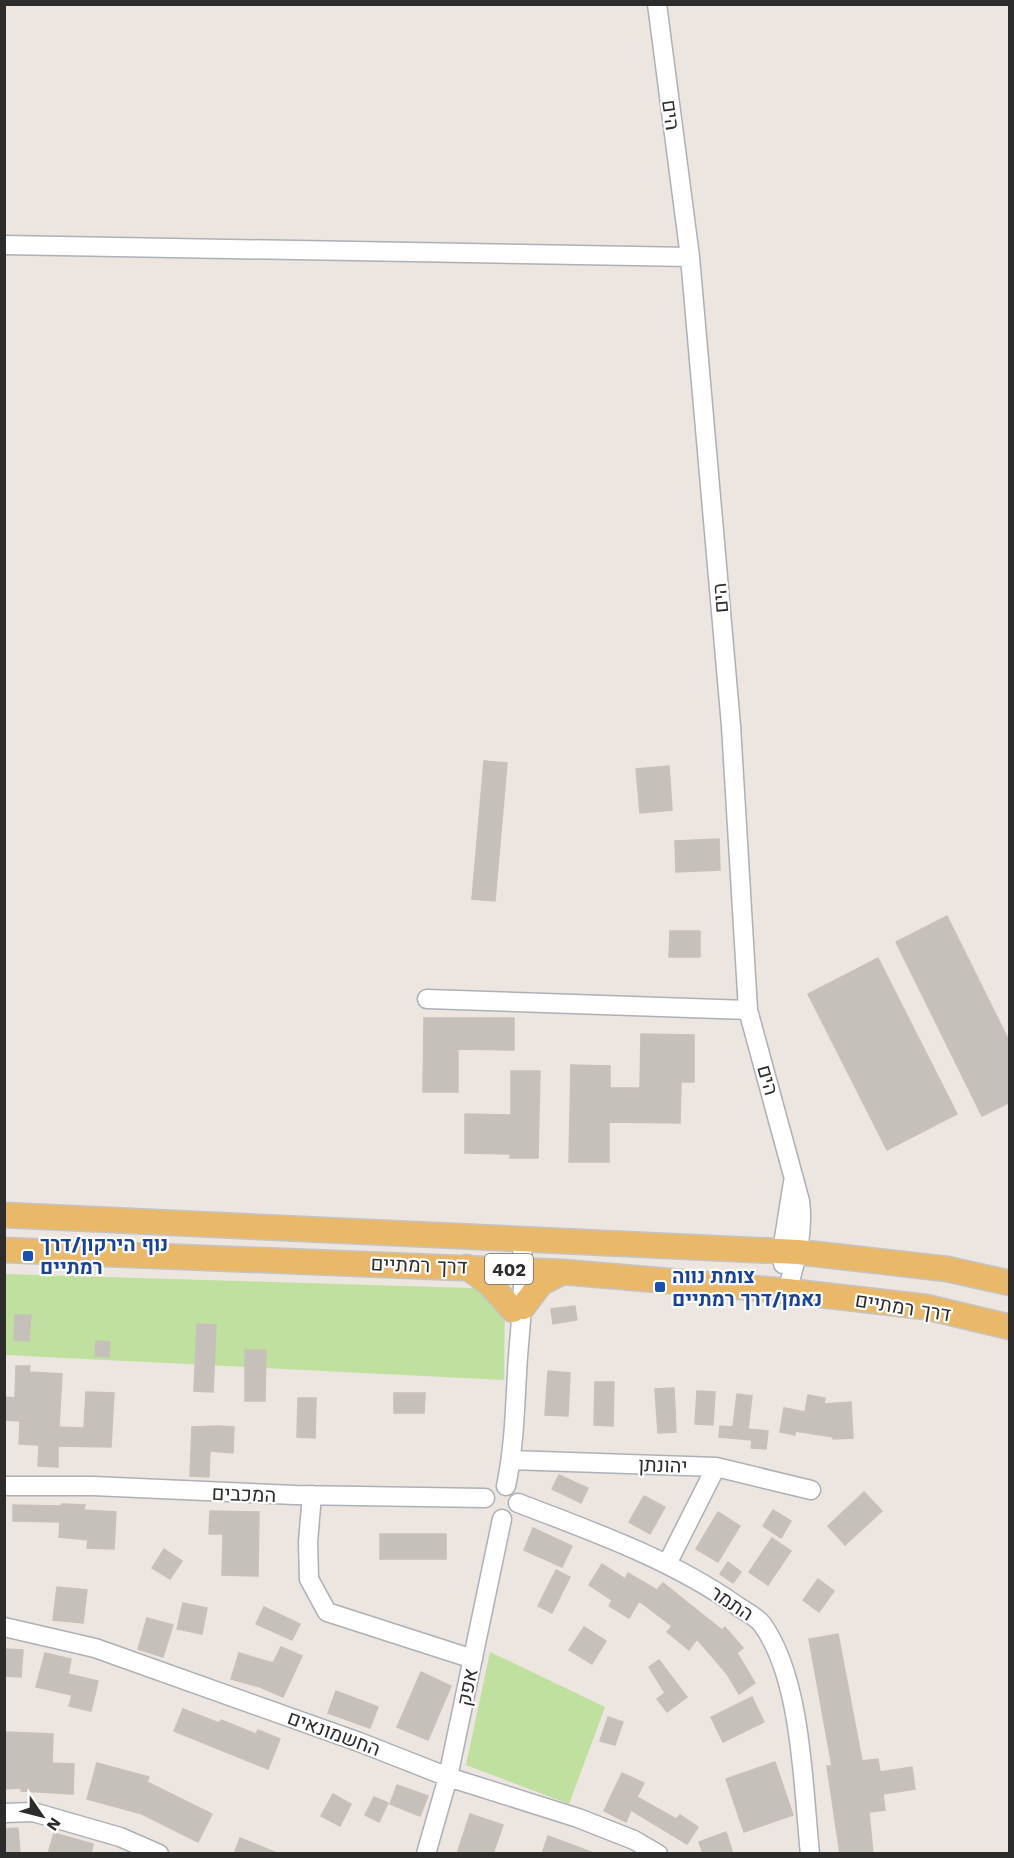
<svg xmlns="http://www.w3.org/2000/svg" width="1014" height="1858" font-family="'Work Sans',Heebo,sans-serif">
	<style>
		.green { fill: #bfe09f }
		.building { fill: #c6c0bb; stroke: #c8c1b9; stroke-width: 1.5 }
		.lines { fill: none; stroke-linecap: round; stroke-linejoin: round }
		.minor-casing { stroke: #acb0b7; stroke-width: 21 }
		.major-casing { stroke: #c4c4c4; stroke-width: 27 }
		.minor { stroke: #fff; stroke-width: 18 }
		.major { stroke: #e9b868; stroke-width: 24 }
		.transit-dot { fill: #1a4fb4; stroke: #fff; stroke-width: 2 }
		.labels { text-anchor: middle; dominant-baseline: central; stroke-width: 4.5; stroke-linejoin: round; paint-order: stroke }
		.shield { fill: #fff; stroke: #6b6b6b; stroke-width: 1.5 }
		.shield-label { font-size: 18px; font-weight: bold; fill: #2c2c2c }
		.street-label { font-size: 20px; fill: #2c2c2c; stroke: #fff }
		.transit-label { font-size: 20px; font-weight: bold; fill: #164399; stroke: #fff; text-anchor: start }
	</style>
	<rect width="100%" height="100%" fill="#ede5df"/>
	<path class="green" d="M4,1274L505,1289L504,1380L5,1355Z
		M490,1652L605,1707L569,1804L466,1765Z"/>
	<path class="building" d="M484,761L507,763L495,901L472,899Z
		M669,766L672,810L640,813L636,769Z
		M719,839L720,870L676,872L675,841Z
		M947,916L1010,1043V1102L982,1116L896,942Z
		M670,931H700V957H669Z
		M878,958L957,1114L887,1150L808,994Z
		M424,1018H514V1050L458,1049V1092H423Z
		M641,1034L694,1035V1082H681L680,1123L609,1122V1162H569L571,1065L610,1066V1088H640Z
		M511,1071H540L538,1158H510V1154L465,1153V1114L511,1115Z
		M575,1306L577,1320L553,1324L551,1309Z
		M15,1315H31L29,1341L14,1340Z
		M197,1324L216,1325L213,1392L194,1391Z
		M96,1341L110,1342L109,1357L95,1356Z
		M245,1350H266L265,1401H245Z
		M16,1366H30L29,1372L62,1374L59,1427L84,1428L86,1392L114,1393L111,1447L58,1446V1467L38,1466L39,1445L19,1444L20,1421L4,1420V1397L15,1398Z
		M548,1371L570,1373L568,1416L545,1415Z
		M595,1382H614L613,1426L594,1425Z
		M674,1388L676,1432L658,1433L655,1389Z
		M697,1391L715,1392L713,1425L695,1424Z
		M394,1393H425L424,1413H394Z
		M737,1394L752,1396L748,1429L768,1431L766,1449L751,1448L752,1440L719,1437L720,1426L733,1427Z
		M808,1395L825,1398L824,1404L851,1402L853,1438L833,1439V1437L795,1431V1435L780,1432L784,1408L805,1412Z
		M298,1398H316L315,1438L297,1437Z
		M218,1426L234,1427L233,1453L210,1451L209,1477L190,1476L192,1427Z
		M559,1475L588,1488L581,1503L552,1489Z
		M864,1492L882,1511L845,1545L828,1526Z
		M644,1496L665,1507L650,1534L629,1522Z
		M62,1504L85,1505L84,1510L116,1512L114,1549L87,1548L88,1540L59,1537L60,1522L13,1521V1505L61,1506Z
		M773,1510L791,1521L781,1538L763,1526Z
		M210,1511L259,1512L258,1576L222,1575L223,1534H209Z
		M718,1512L740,1526L718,1562L696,1549Z
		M533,1528L572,1546L562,1567L524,1550Z
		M380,1534H446V1559H380Z
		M772,1538L791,1551L768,1585L749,1572Z
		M164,1549L182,1561L170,1579L152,1568Z
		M728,1562L741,1572L733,1583L720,1574Z
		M602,1564L625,1579L628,1573L657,1590L663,1583L722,1630L725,1627L743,1648L737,1653L755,1683L739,1694L727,1674L697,1639L689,1650L667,1632L672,1626L639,1601L629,1618L609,1606L612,1600L589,1585Z
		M556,1570L570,1577L552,1613L538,1606Z
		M818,1579L834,1591L819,1612L803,1600Z
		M57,1587L87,1590L83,1623L53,1620Z
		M183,1603L207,1608L202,1634L177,1629Z
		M264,1607L300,1624L292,1640L256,1624Z
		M147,1618L173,1625L163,1657L138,1649Z
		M584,1627L606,1641L592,1664L569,1650Z
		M838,1634L862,1761L878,1759L880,1772L912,1767L915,1789L883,1794L885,1810L869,1812L873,1854H840L827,1766H832L809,1639Z
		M281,1647L302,1656L283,1697L260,1687L231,1679L239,1653L273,1663Z
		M4,1649L23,1650L21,1677L4,1676Z
		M45,1653L71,1659L68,1674L98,1681L91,1711L69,1706L72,1695L36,1687Z
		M659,1660L687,1697L667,1712L657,1699L665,1693L649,1667Z
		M421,1672L451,1686L428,1740L397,1727Z
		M336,1691L378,1707L370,1728L328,1713Z
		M752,1697L764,1722L723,1742L711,1717Z
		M183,1709L219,1723L221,1720L256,1734L258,1730L280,1739L268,1769L174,1731Z
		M608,1717L623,1722L615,1745L600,1741Z
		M4,1732L53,1734L52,1763L74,1764L73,1794L21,1791V1788L4,1789Z
		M775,1762L793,1815L744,1832L726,1779Z
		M97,1763L149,1777L147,1782L212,1814L198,1842L142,1814L87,1799Z
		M622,1773L644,1783L637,1797L676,1819L680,1815L698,1827L687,1844L631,1810L626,1822L604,1811Z
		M397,1785L428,1796L420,1816L390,1804Z
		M333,1794L351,1804L340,1826L321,1816Z
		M374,1797L388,1803L379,1822L365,1815Z
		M470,1814L503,1825L493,1854H457Z
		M18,1828L20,1854H4V1829Z
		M726,1832L733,1854H703L699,1842Z
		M54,1833L93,1844L91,1854H48Z
		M548,1836L591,1852V1854H542Z
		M240,1838L277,1853V1854H234Z"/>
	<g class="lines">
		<defs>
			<path id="minor" d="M657,4L690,257L731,726L748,1010L800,1201C804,1233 796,1261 787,1291
				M4,245L690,257
				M427,999L748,1010
				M783,1264L782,1251L793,1182
				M511,1460L716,1467L811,1490
				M4,1486H93L295,1495L485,1498
				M506,1486C515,1444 515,1400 518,1357C521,1317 526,1278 521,1238
				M312,1495L308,1542L309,1579L327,1612L473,1659
				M518,1503C594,1532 670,1559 736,1605C744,1611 756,1616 762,1624C802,1679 803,1787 810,1854
				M667,1564L716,1467
				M4,1627L95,1648L359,1742L448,1777L578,1818L634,1840L658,1854
				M4,1813L33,1812L120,1837L159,1854
				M426,1854L448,1777L502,1519"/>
			<path id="major" d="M4,1215L798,1252L947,1269L1010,1283
				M4,1250L563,1272L787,1291L926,1307L1010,1327
				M467,1267L490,1284L513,1310
				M523,1307L541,1283L563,1272"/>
		</defs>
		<use href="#minor" class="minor-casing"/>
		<use href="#major" class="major-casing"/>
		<use href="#minor" class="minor"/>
		<use href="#major" class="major"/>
	</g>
	<g class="transit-dot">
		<rect x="22" y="1250" width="12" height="12" rx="3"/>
		<rect x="654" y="1281" width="12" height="12" rx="3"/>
	</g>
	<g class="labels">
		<rect class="shield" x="485" y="1254" width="48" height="30" rx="4.5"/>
		<g class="shield-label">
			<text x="509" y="1269">402</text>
		</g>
		<g class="street-label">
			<text transform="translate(671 115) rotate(82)">הים</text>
			<text transform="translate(720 598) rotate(-95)">הים</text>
			<text transform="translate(768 1080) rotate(74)">הים</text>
			<text transform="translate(419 1265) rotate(2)">דרך רמתיים</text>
			<text transform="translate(903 1307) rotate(9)">דרך רמתיים</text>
			<text transform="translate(663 1465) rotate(2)">יהונתן</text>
			<text transform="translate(244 1494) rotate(2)">המכבים</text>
			<text transform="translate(732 1603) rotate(33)">התמר</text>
			<text transform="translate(467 1687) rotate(-78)">אפק</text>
			<text transform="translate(334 1733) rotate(20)">החשמונאים</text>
		</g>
		<g class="transit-label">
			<text x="40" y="1244">נוף הירקון/דרך<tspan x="40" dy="23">רמתיים</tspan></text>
			<text x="672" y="1276">צומת נווה<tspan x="672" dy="23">נאמן/דרך רמתיים</tspan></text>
		</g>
	</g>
	<rect width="1014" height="1858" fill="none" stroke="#2c2c2c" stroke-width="12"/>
	<g transform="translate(42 1816) rotate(125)" stroke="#ffffff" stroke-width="4.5" paint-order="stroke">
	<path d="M0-4.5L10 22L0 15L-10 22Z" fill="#2c2c2c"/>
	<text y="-9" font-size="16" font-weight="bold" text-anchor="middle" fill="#2c2c2c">N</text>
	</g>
</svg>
